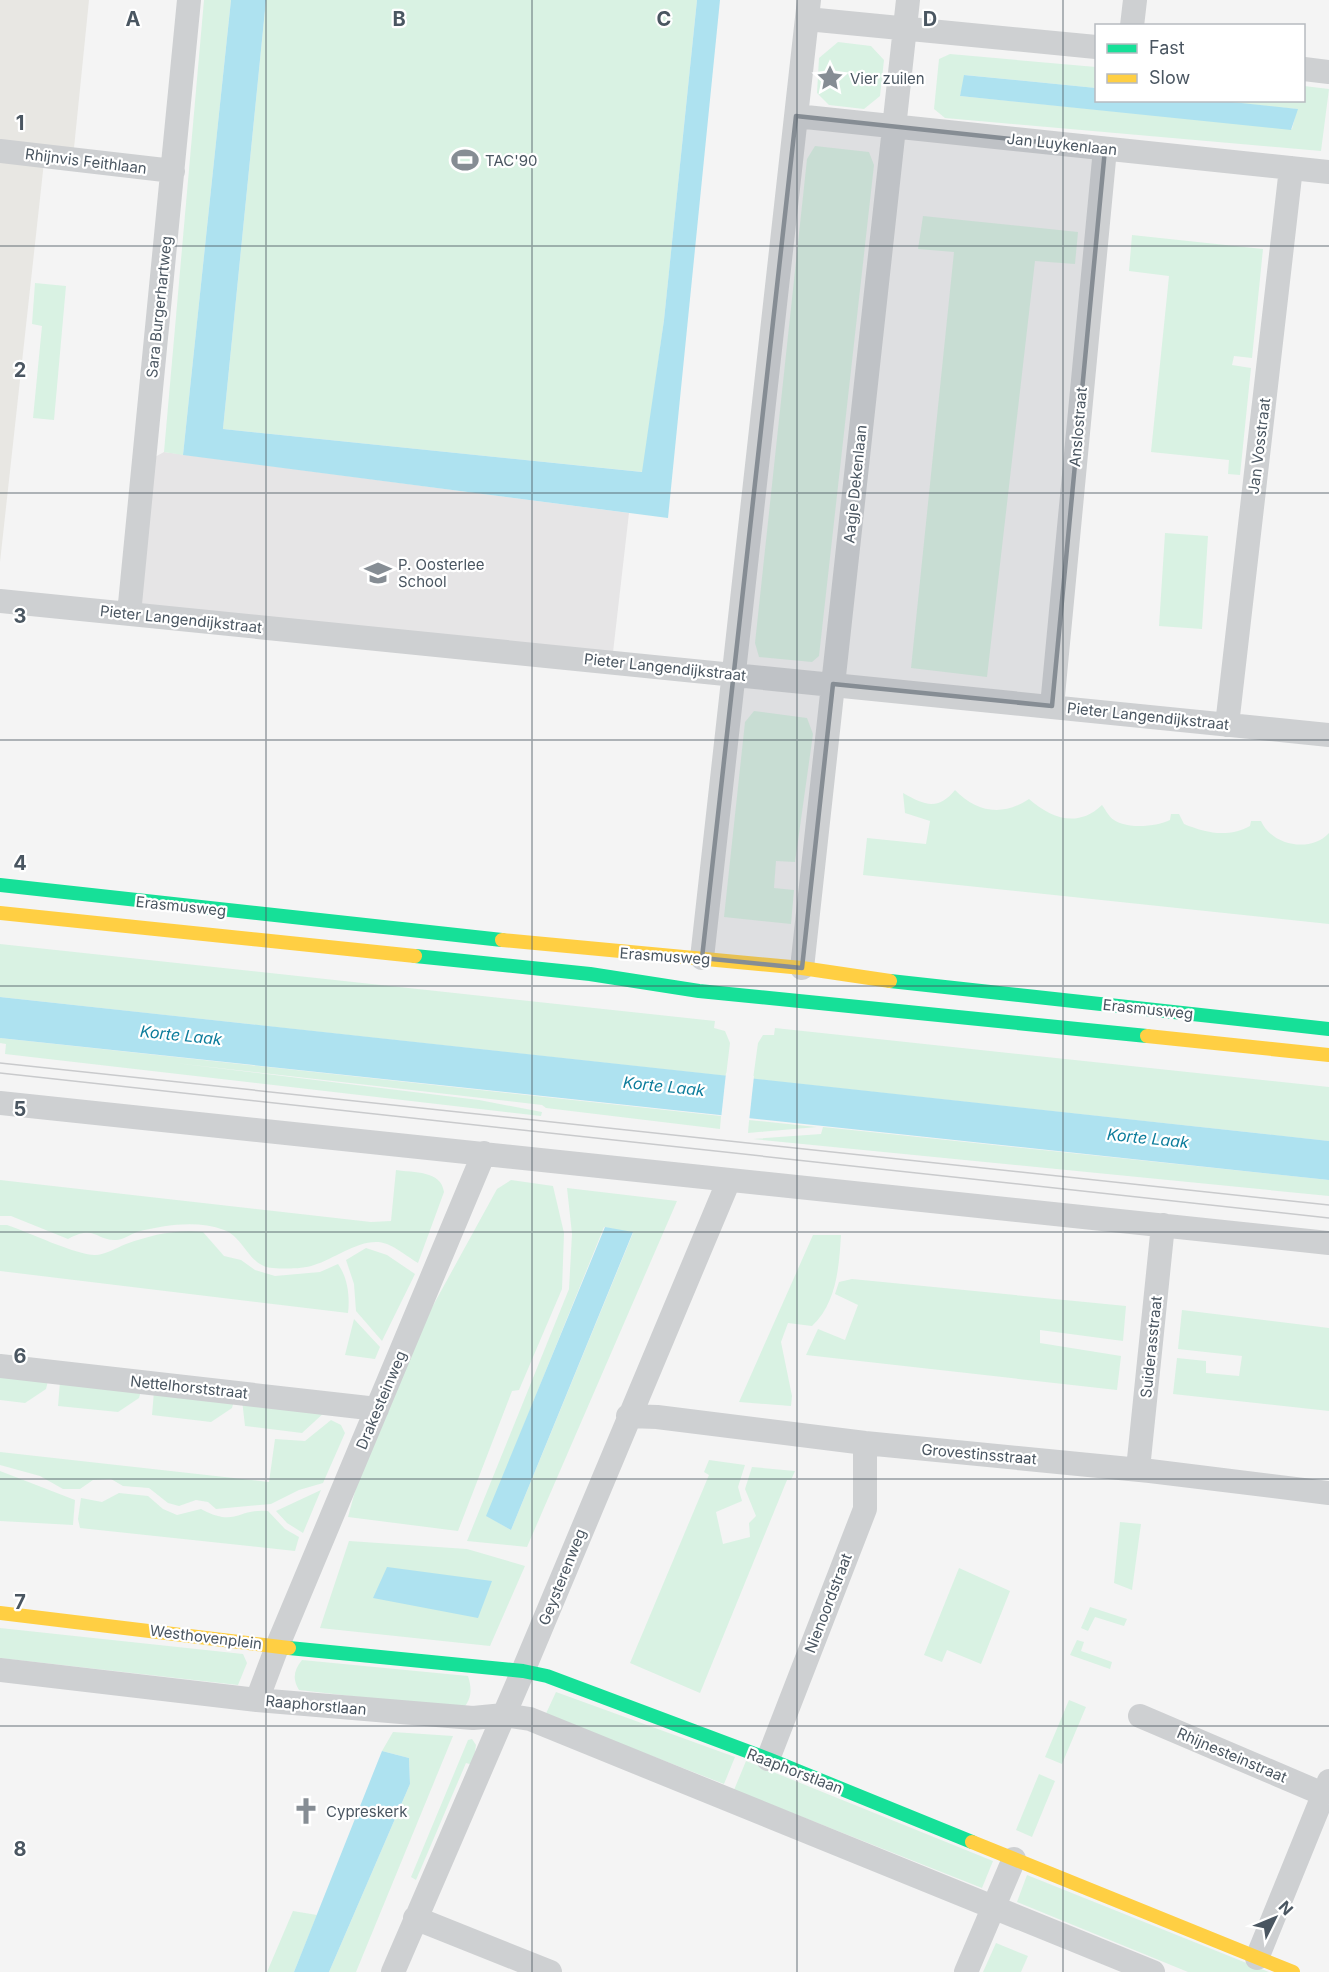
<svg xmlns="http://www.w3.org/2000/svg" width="1329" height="1972" font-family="Inter,sans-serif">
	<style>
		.commercial { fill: #e8e7e3 }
		.education { fill: #e6e5e6 }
		.green { fill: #d9f2e3; fill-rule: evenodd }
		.water { fill: #aee2f0 }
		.pier { fill: #f4f4f4 }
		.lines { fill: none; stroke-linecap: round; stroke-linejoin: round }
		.street { stroke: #ced0d2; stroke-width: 24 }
		.fast { stroke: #16e098; stroke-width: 14 }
		.slow { stroke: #ffcf43; stroke-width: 14 }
		.tram { stroke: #c9cacc; stroke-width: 1.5 }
		.marked { fill: #868d94; fill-opacity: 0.2; stroke: #868d94; stroke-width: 4.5; stroke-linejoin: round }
		.grid { fill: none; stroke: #4a5661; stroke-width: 1.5; stroke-opacity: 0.55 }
		.labels { text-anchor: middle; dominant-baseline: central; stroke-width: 4.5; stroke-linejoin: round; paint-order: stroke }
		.poi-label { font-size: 15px; fill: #4a5661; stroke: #fff; text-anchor: start }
		.street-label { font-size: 15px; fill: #4a5661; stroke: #fff }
		.water-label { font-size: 16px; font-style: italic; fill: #0c7c9b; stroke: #fff }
		.grid-label { font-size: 20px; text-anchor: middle; font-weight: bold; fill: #4a5661; stroke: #fff; stroke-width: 4.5; stroke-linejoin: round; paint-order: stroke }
	</style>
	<rect width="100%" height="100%" fill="#f4f4f4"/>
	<path class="commercial" d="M0,0H89L74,148L44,162L0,562Z"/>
	<path class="education" d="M164,452L629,513L612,661L129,614L144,463Z"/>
	<path class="green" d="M204,0H231L183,455L164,452Z
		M266,0H697L664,320L643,472L223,429Z
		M838,42L871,46L884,60L880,96L864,109L829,105L817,93L819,58Z
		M950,54L1096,67V88L965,75L960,96L1292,129L1297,109L1213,101L1304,100V86L1329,89L1321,151L945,118L934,109L939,59Z
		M815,146L869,152L874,165L819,656L812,662L759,657L755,643L807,159Z
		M923,216L1078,232L1075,264L1035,261L987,677L911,668L954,252L918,249Z
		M1132,235L1263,249L1252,358L1234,356L1232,365L1251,368L1240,475L1228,474L1229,460L1151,452L1169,276L1129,271Z
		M35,283L66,286L54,420L33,418L42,326L32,324Z
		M1165,533L1208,536L1202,629L1159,626Z
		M754,711L807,718L813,734L795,862L776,861L774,888L794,890L791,924L724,917L745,722Z
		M955,790C976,812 1002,817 1029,799C1052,819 1078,828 1102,805C1105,809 1109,817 1114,820C1127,829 1156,827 1170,820L1171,814H1179L1184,824C1206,833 1228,838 1250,826L1251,821H1261C1272,846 1311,853 1329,833V924L863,875L867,838L926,844L930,821L905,813L903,793C924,805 938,811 955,790Z
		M0,944L715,1021L714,1028L725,1031L730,1043L726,1076L0,997Z
		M775,1028L1329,1087V1141L753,1079L758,1043L763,1035H774Z
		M0,1038L721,1116L720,1129L546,1108L542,1105L175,1063L479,1100L542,1112L541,1116L5,1054L6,1044L0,1043Z
		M749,1120L817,1127L748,1133Z
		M823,1127L1329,1180V1196L753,1139L821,1134Z
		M396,1170C414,1173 441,1170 444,1192L418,1263C408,1257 397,1248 387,1244C364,1235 337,1258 314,1265C303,1269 285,1269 273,1268C249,1267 244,1237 224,1230C197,1220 165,1225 137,1232C131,1234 123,1240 116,1240C96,1241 96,1224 68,1239L11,1216H0V1180L371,1222L391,1221Z
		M511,1180L553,1186L564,1233L562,1289L519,1390L512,1391L458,1531L348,1517L379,1404L497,1189Z
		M567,1188L677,1201L527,1547L467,1541L569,1289L572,1234ZM604,1227L633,1233L511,1530L487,1516Z
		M0,1225H7C28,1232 76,1255 95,1255C105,1255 116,1248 126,1244C151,1235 176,1229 203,1232L224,1256L241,1260L255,1270L275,1276L320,1272L338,1264C348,1278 350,1297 348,1313L0,1271Z
		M813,1235H841C839,1266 837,1303 812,1326L788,1323L781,1342L792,1396L791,1406L739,1402Z
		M366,1248L387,1255L415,1274L382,1341L356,1311L354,1284L346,1260Z
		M852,1279L1126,1306L1123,1341L1040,1330V1343L1121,1356L1117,1390L806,1355L818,1329L845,1340L858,1305L835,1294L839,1282Z
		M1182,1310L1329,1328V1411L1173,1394L1177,1358L1206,1361V1373L1239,1376L1242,1356L1178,1349Z
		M354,1319L380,1347L375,1359L345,1355Z
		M0,1376L48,1381L46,1389L25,1403L0,1400Z
		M60,1382L141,1391L139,1398L118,1412L58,1406Z
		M154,1391L234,1400L232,1408L211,1422L152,1415Z
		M242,1400L326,1411L302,1433L245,1426Z
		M331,1420L341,1425L345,1433L323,1483L299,1490L271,1504L216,1509L208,1502L196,1500L179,1506L168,1503L149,1488L123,1486L111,1479L93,1480L80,1489H63L40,1476L0,1465V1452L269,1482L275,1439L305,1441Z
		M709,1460L745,1465L738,1487L742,1501L716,1512L723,1544L750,1537L749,1523L756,1516L745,1489L752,1467L795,1471L791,1480H787L700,1693L630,1663L709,1475L704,1472Z
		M0,1471L75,1500L73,1525L0,1521Z
		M321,1490L303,1533L287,1523L276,1511Z
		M119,1493L148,1496L163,1509L177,1515L201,1509C237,1528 236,1508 268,1511L285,1529L299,1537L295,1551L80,1528L78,1519L81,1498L102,1502Z
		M1120,1522L1141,1524L1132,1590L1114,1583Z
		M349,1541L467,1549L525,1566L490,1646L320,1628Z
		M959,1568L1010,1591L981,1664L947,1650L942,1662L924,1655Z
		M1090,1607L1127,1619L1124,1626L1095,1617L1088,1631L1081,1628Z
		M0,1628L243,1654L247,1663L238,1685L0,1658Z
		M1077,1640L1084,1642L1081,1651L1112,1662L1110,1669L1070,1655Z
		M302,1660L468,1676C472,1689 472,1698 463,1709L299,1690C292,1679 294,1670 302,1660Z
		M556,1692L735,1757L724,1784L598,1735L543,1720Z
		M1069,1700L1086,1707L1062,1764L1045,1757Z
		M393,1732L453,1736L356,1972H329L410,1784L409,1758L382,1751Z
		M472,1739L476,1745L473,1765L466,1763L416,1880L411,1877L468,1740Z
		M746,1761L993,1861L982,1888L734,1790Z
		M1039,1774L1055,1781L1032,1837L1016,1830Z
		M1027,1875L1269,1972H1188L1017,1902Z
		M293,1911L317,1915L294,1972H267Z
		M996,1943L1028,1956L1021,1972H983Z"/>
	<path class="water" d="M231,0H266L223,429L642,472L664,320L697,0H720L668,518L183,455Z
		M964,75L1096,88V100H1213L1298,109L1291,130L960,96Z
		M0,997L1329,1141V1180L0,1038Z
		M605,1227L633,1232L511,1530L486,1516Z
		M387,1567L492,1581L478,1618L373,1598Z
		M382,1751L409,1758L410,1784L329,1972H294Z"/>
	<path class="pier" d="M726,1073L754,1076L749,1122L721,1119Z"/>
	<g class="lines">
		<path class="street" d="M807,19L1096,47
			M1132,26L1135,0
			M1304,69L1329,72
			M796,116L1329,172
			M0,151L173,171
			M0,601L1329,735
			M129,614L189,0
			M1052,706L1105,149
			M1227,725L1291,168
			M702,958L809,0
			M802,968L908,0
			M0,1103L1329,1243
			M0,1366L377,1409
			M628,1416L657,1417L865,1443L1150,1471L1329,1493
			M1138,1469L1163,1225
			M0,1670L257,1700L473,1718L504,1715L530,1719L1153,1972
			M257,1700L277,1647L484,1153
			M1140,1716L1323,1794
			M768,1759L865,1509V1443
			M415,1918L550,1972
			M1257,1958L1329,1781
			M393,1972L523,1671L729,1180
			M966,1972L1014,1859"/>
		<path class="fast" d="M0,885L502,940
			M415,956L590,974L699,991L1147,1036
			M890,981L1329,1029
			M289,1648L523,1671L547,1676L768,1759L972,1842"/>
		<path class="slow" d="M0,913L415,956
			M502,940L802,968L890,981
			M1147,1036L1329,1055
			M0,1613L289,1648
			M972,1842L1293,1972"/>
		<path class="tram" d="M0,1063L1329,1205
			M0,1073L1329,1218"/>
	</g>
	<path class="marked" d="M796,116L1105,149L1052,706L833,684L802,968L702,958Z"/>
	<path class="grid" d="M266,0V1972M532,0V1972M797,0V1972M1063,0V1972M0,246H1329M0,493H1329M0,740H1329M0,986H1329M0,1232H1329M0,1479H1329M0,1726H1329"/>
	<defs>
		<symbol id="sight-bare" viewBox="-9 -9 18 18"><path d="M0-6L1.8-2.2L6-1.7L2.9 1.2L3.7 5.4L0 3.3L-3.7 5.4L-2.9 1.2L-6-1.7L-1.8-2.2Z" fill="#868d94" stroke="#fff" stroke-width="2.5" paint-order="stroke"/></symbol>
		<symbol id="stadium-bare" viewBox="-9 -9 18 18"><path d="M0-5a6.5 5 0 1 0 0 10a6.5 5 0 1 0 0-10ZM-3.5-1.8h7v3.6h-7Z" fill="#868d94" stroke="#fff" stroke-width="2.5" paint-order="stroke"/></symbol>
		<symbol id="school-bare" viewBox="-9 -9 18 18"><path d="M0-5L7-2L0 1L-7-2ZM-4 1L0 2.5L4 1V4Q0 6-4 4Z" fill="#868d94" stroke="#fff" stroke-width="2.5" paint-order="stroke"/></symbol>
		<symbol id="church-bare" viewBox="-9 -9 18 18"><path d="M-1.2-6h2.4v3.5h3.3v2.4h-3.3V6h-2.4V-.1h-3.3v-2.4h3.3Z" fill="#868d94" stroke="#fff" stroke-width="2.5" paint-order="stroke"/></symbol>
	</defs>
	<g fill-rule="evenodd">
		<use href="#sight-bare" x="811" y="59" width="38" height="38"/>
		<use href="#stadium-bare" x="446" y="141" width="38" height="38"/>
		<use href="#school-bare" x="359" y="554" width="38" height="38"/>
		<use href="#church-bare" x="287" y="1792" width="38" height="38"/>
	</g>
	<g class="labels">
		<g class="poi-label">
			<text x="850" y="78">Vier zuilen</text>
			<text x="485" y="160">TAC'90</text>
			<text x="398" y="564">P. Oosterlee<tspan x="398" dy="17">School</tspan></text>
			<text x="326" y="1811">Cypreskerk</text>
		</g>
		<g class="street-label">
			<text transform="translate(1062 144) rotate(6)">Jan Luykenlaan</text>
			<text transform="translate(86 161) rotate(7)">Rhijnvis Feithlaan</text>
			<text transform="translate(159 307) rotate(-84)">Sara Burgerhartweg</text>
			<text transform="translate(1078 427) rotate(-85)">Anslostraat</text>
			<text transform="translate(1259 446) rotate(-83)">Jan Vosstraat</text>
			<text transform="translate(855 484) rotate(-84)">Aagje Dekenlaan</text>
			<text transform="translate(181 619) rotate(6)">Pieter Langendijkstraat</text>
			<text transform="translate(665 667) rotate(6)">Pieter Langendijkstraat</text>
			<text transform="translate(1148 716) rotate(6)">Pieter Langendijkstraat</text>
			<text transform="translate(181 906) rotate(6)">Erasmusweg</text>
			<text transform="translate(665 956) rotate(4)">Erasmusweg</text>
			<text transform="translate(1148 1009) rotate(6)">Erasmusweg</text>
			<text transform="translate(1151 1347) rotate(-84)">Suiderasstraat</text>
			<text transform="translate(189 1387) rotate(6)">Nettelhorststraat</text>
			<text transform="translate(381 1400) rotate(-67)">Drakesteinweg</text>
			<text transform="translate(979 1454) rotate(5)">Grovestinsstraat</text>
			<text transform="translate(562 1577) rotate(-68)">Geysterenweg</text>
			<text transform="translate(828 1603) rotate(-69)">Nienoordstraat</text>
			<text transform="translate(206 1637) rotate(7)">Westhovenplein</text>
			<text transform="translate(316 1705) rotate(5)">Raaphorstlaan</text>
			<text transform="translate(1232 1755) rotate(23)">Rhijnesteinstraat</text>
			<text transform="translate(795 1771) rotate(21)">Raaphorstlaan</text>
		</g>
		<g class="water-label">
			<text transform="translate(181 1035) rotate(6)">Korte Laak</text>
			<text transform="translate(664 1086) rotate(6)">Korte Laak</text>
			<text transform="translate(1148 1138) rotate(6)">Korte Laak</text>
		</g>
	</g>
	<g class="grid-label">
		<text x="133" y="26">A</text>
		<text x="399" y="26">B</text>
		<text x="664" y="26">C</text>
		<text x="930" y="26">D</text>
		<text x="20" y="130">1</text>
		<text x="20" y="377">2</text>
		<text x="20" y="623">3</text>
		<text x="20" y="870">4</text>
		<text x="20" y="1116">5</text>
		<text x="20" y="1363">6</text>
		<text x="20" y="1609">7</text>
		<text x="20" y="1856">8</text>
	</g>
	<rect x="1095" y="24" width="210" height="78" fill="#ffffff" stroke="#b7bbc0" stroke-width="1.5"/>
	<rect x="1107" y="44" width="30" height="9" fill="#16e098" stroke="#b7bbc0" stroke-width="1.5"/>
	<text x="1149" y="54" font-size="18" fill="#4a5661">Fast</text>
	<rect x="1107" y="74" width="30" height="9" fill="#ffcf43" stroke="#b7bbc0" stroke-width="1.5"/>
	<text x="1149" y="84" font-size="18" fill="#4a5661">Slow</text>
	<g transform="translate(1275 1918) rotate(47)" stroke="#ffffff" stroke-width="4.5" paint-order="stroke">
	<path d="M0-4.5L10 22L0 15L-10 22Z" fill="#4a5661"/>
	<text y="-9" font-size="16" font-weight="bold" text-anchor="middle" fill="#4a5661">N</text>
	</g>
</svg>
